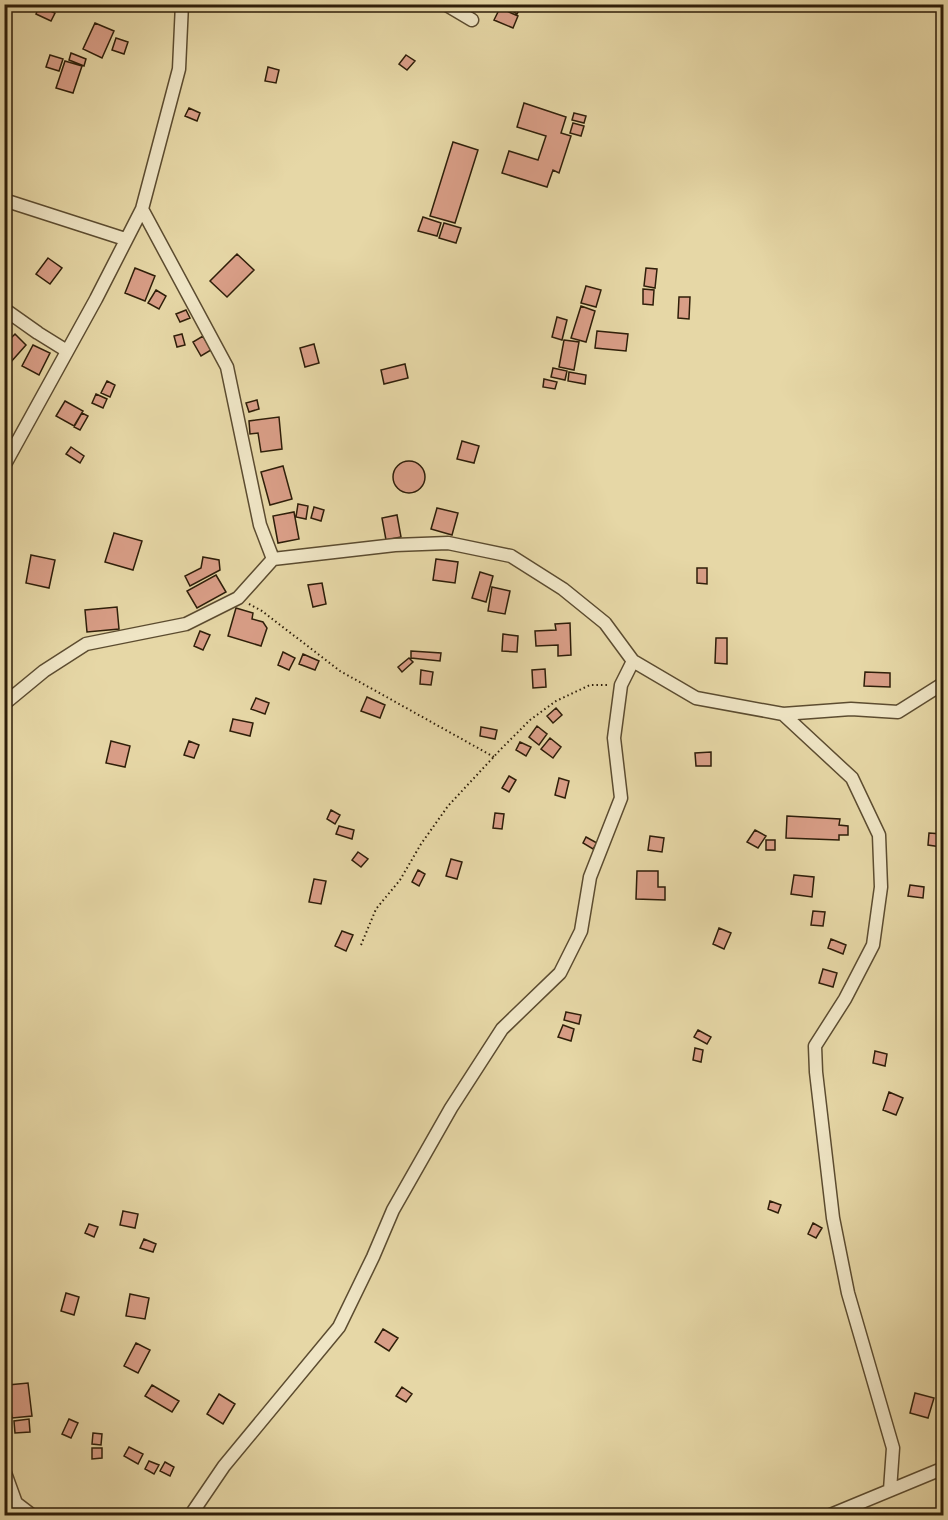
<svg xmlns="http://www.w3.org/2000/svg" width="948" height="1520" font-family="'Gentium Book Plus',serif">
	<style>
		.building { fill: #d99e87; stroke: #2e1e09; stroke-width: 1.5 }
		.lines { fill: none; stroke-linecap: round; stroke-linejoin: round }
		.minor-casing { stroke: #5c4c30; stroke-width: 15 }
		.path { stroke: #2e1e09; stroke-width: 2; stroke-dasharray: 1.5 3; stroke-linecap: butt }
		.minor { stroke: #efe5c5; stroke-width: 12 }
	</style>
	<rect width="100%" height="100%" fill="#e6d7a6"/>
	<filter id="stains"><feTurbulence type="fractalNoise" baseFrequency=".00333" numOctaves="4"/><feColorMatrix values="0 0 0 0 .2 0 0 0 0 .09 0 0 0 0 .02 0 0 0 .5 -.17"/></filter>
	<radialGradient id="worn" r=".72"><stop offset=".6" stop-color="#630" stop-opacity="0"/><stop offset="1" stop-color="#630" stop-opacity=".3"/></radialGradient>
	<path class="building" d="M502,4H523L517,14Z
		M39,6L55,13L51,21L36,14Z
		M500,8L518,16L513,28L494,20Z
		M95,23L114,31L102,58L83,49Z
		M116,38L128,42L124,54L112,50Z
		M71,53L86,59L84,66L69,60Z
		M50,55L63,59L59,71L46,67Z
		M406,55L415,61L407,70L399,64Z
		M65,61L82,66L73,93L56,88Z
		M268,67L279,70L276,83L265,81Z
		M524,103L566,117L561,133L571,136L559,173L553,170L547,187L502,173L509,151L538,160L546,136L517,127Z
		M189,108L200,113L197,121L185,116Z
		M574,113L586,116L584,123L572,120Z
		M573,123L584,126L581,136L570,133Z
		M453,142L478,150L455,223L430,216Z
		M423,217L441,223L437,236L418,231Z
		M444,223L461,228L456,243L439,238Z
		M237,254L254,270L227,297L210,281Z
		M48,258L62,268L50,284L36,274Z
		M135,268L155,276L145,301L125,293Z
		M646,268L657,269L655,288L644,286Z
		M586,286L601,290L596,307L581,303Z
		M643,289L654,290L653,305L643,304Z
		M156,290L166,296L159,309L148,303Z
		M679,297H690L689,319L678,318Z
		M581,306L595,311L586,342L571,338Z
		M186,310L190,318L180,322L176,314Z
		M557,317L567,320L562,340L552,337Z
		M597,331L628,334L626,351L595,348Z
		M15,334L26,345L10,363L4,359V345Z
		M182,334L185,345L177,347L174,336Z
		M203,336L211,350L201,356L193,342Z
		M564,340L579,342L574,370L559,367Z
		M314,344L319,363L305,367L300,348Z
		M33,345L50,353L39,375L22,366Z
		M405,364L408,378L384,384L381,370Z
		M553,368L567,371L565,380L551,377Z
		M569,372L586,375L585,384L568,381Z
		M544,379L557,382L555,389L543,387Z
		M107,381L115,385L110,397L101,393Z
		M96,394L107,399L103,408L92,403Z
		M257,400L259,409L249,412L246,403Z
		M65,401L83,411L74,426L56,416Z
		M82,413L88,416L80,430L74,427Z
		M279,417L282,449L261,452L258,433L250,434L249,421Z
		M462,441L479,446L474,463L457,459Z
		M71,447L84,456L80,463L66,454Z
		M393 477a16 16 0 1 1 32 0a16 16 0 1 1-32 0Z
		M283,466L292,499L270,505L261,472Z
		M298,504L308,506L306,519L296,517Z
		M314,507L324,510L321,521L311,518Z
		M437,508L458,513L452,535L431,529Z
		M294,512L299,539L278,543L273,516Z
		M397,515L401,537L386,540L382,518Z
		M114,533L142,541L133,570L105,562Z
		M31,555L55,560L49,588L26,583Z
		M203,557L219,560L220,570L190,586L185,576L201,568Z
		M436,559L458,562L455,583L433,580Z
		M697,568H707V584L697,583Z
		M480,572L493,576L486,602L472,598Z
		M216,575L226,592L197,608L187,591Z
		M322,583L326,604L313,607L308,585Z
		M492,587L510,591L505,614L488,611Z
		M117,607L119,629L87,632L85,610Z
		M236,608L253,613L252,619L263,622L267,628L261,646L228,636Z
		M570,623L571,655L558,656V645L536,646L535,631L556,630L555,624Z
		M200,631L210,635L203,650L194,646Z
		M503,634L518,636L517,652L502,651Z
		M716,638H727V664L715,663Z
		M411,651L441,653L440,661L411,658Z
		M283,652L295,658L289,670L278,665Z
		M303,654L319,661L315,670L299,664Z
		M409,658L413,662L402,672L398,667Z
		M545,669L546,687L533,688L532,670Z
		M421,670L433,672L431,685L420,684Z
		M865,672L890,673V687L864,686Z
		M367,697L385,705L380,718L361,711Z
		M256,698L269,703L265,714L251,709Z
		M556,708L562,715L553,723L547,716Z
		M233,719L253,723L250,736L230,731Z
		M537,726L547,734L539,745L529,737Z
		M481,727L497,730L495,739L480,736Z
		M550,738L561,747L553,758L541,749Z
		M111,741L130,746L125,767L106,763Z
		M189,741L199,745L194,758L184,755Z
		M520,742L531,747L526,756L516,750Z
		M711,752V766H696L695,753Z
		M509,776L516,780L509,792L502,788Z
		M559,778L569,781L565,798L555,795Z
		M331,810L340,815L335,824L327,819Z
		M495,813L504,814L502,829L493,828Z
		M787,816L840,819L839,825L848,826V835H839V840L786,838Z
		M339,826L354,830L352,839L336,834Z
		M755,830L766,836L758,848L747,842Z
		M929,833L942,834L941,847L928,845Z
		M650,836L664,838L662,852L648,850Z
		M586,837L597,843L593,849L583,843Z
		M766,840H775V850H766Z
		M358,852L368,859L361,867L352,860Z
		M451,859L462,862L457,879L446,876Z
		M418,870L425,874L419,886L412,882Z
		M637,871H658V887H665V900L636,899Z
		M794,875L814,877L812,897L791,894Z
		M314,879L326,881L321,904L309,902Z
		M910,885L924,887L923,898L908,896Z
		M813,911L825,912L823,926L811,925Z
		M719,928L731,933L724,949L713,944Z
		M342,931L353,935L346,951L335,946Z
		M831,939L846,945L843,954L828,948Z
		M823,969L837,973L833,987L819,983Z
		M566,1012L581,1015L579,1024L564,1020Z
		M563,1025L574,1029L571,1041L558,1037Z
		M698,1030L711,1037L707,1044L694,1037Z
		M695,1048L703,1050L701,1062L693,1060Z
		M875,1051L887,1054L885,1066L873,1063Z
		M889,1092L903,1098L896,1115L883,1110Z
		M770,1201L781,1205L778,1213L768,1209Z
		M123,1211L138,1214L135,1228L120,1225Z
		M813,1223L822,1228L816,1238L808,1234Z
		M89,1224L98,1227L94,1237L85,1233Z
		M144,1239L156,1244L153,1252L140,1248Z
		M66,1293L79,1297L74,1315L61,1311Z
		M130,1294L149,1298L145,1319L126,1316Z
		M383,1329L398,1338L389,1351L375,1342Z
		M136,1343L150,1350L138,1373L124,1366Z
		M28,1383L32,1416L12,1418L8,1385Z
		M152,1385L179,1401L172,1412L145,1396Z
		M402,1387L412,1394L406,1402L396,1396Z
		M915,1393L934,1398L928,1418L910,1413Z
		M219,1394L235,1404L223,1424L207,1414Z
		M29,1419L30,1432L15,1433L14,1421Z
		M69,1419L78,1423L71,1438L62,1434Z
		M93,1433L102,1434L101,1445L92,1444Z
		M129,1447L143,1454L138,1464L124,1456Z
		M92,1448H102V1458L92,1459Z
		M149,1461L159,1465L154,1474L145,1469Z
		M165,1462L174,1467L170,1476L160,1471Z"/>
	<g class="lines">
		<defs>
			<path id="minor" d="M445,4L472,20
				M4,200L125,239
				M142,209L227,367L260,525L273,559L395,545L448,543L511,556L563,589L605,623L633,661L696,698L783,714L851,709L898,712L944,683
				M4,309L38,333L67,351
				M4,466L96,299L142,209L179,69L182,4
				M4,704L44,671L86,644L186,624L238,598L273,559
				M783,714L852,778L879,835L881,887L873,945L845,999L815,1046L816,1072L833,1218L848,1293L893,1448L890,1490
				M4,1470L16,1503L33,1516
				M190,1516L224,1466L339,1327L373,1257L393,1210L451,1108L502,1029L560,973L581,931L590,877L621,798L614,738L621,685L633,661
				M828,1516L944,1468"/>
		</defs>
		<use href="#minor" class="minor-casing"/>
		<path class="path" d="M249,604L262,611L340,671L494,757
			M361,945L376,909L400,880L421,844L448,806L501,749L530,720L556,701L590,685H609"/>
		<use href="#minor" class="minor"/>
	</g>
	<rect width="948" height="1520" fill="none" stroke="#e6d7a6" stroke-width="24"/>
	<rect x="6" y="6" width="936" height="1508" fill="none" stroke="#2e1e09" stroke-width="3"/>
	<rect x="12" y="12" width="924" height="1496" fill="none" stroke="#2e1e09" stroke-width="1.5"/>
	<rect width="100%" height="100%" filter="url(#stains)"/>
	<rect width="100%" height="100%" fill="url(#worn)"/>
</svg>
